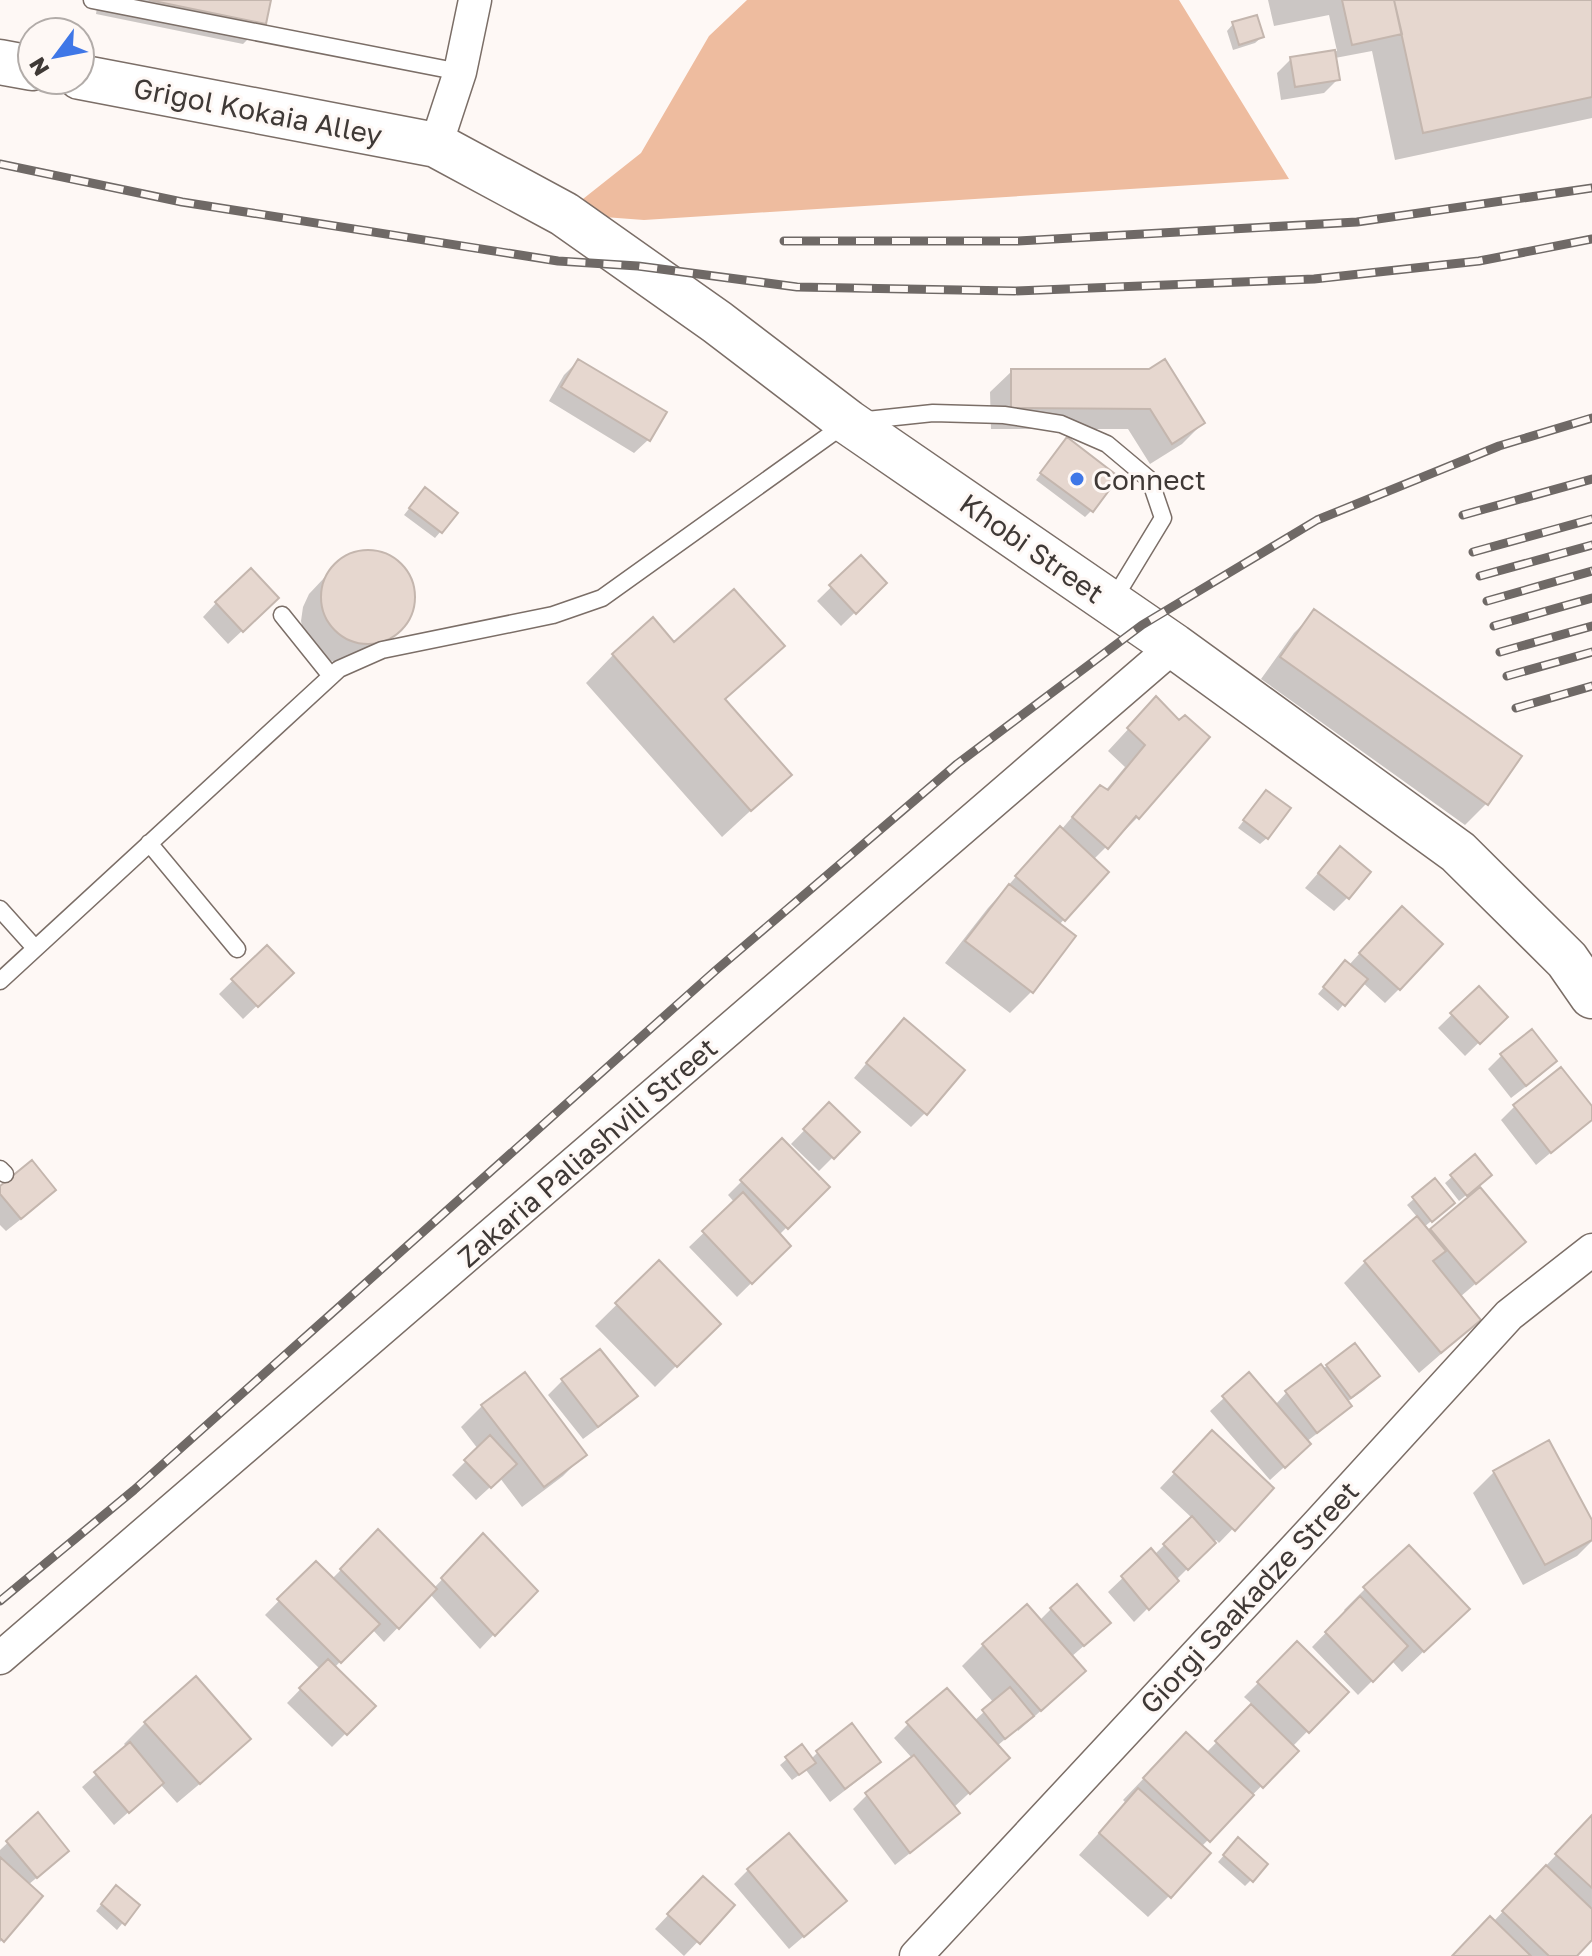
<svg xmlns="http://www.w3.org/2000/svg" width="1592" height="1956" font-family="'Golos Text',sans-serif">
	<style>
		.green { fill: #eebc9f }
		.shadow { fill: #0003 }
		.building { fill: #e6d7cf; stroke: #c4b6ae; stroke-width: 2 }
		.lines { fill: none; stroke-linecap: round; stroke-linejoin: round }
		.service-casing { stroke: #7b6e67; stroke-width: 19 }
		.minor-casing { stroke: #7b6e67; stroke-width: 35 }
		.secondary-casing { stroke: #7b6e67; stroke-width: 47 }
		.service { stroke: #fff; stroke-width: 16 }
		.minor { stroke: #fff; stroke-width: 32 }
		.secondary { stroke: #fff; stroke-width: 44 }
		.rail-casing { stroke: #6f6966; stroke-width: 9 }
		.rail { stroke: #fef8f5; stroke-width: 6; stroke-dasharray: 18; stroke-linecap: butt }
		.poi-dot { fill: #3f77e7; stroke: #fef8f5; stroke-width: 3 }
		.labels { text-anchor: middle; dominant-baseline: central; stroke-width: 6; stroke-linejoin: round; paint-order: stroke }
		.street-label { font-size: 28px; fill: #3f3936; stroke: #fef8f5 }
		.poi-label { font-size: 28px; fill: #3f3936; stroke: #fef8f5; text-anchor: start }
	</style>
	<rect width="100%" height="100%" fill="#fef8f5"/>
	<path class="green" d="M747,0H1179L1289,179L644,220L564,214L641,153L709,36Z"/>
	<path class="shadow" d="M98,0H269L264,23L243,44L96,14Z
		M1268,0H1592V118L1395,160L1372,51L1335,58L1338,79L1324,93L1281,100L1277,73L1291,59L1337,51L1329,15L1274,26Z
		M1233,24L1262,37L1255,43L1233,50L1227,31Z
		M578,361L648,440L634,453L549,401L564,375Z
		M1012,371L1203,423L1182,444L1150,464L1128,429H991L990,392Z
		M1061,446L1092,510L1085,517L1036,480Z
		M419,496L441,531L435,538L404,515Z
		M366,551L380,553L393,559L404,569L411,581L414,595L412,609L406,622L374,654L348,664L334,662L321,657L304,635L301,621L303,607L309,594L340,561L353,554Z
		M861,558L885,583L841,626L817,601Z
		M216,603L262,612L228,644L203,617Z
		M1315,612L1486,804L1465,825L1261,679L1294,633Z
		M674,645L782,646L724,701L789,775L722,837L586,683L613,655Z
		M1156,699L1138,817L1116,839L1115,838L1093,860L1106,872L1059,925L1073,936L1031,992L1010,1013L945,963L988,908L1046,843L1061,830L1079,809L1105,791L1125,767L1108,751Z
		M1260,799L1267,838L1260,844L1238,828Z
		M1340,848L1348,897L1334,911L1305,888Z
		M1388,922L1399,989L1385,1003L1362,982L1338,1011L1318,994L1339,969L1349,965Z
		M267,947L292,972L243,1019L219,994Z
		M1478,989L1505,1017L1465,1056L1438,1028Z
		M890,1035L925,1113L911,1127L854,1078Z
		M1502,1055L1555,1061L1541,1075L1511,1098L1488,1069Z
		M829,1105L858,1132L819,1171L791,1144Z
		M1515,1106L1592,1109V1118L1536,1165L1501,1120Z
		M782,1141L827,1187L779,1235L789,1246L737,1297L689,1247L735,1203L728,1195Z
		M1475,1157L1483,1181L1459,1201L1445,1183Z
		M1434,1181L1446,1209L1424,1227L1429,1233L1480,1190L1524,1242L1460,1297L1478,1319L1457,1340L1419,1373L1344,1283L1365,1262L1418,1218L1407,1205Z
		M0,1188L53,1190L40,1204L6,1231L0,1225Z
		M659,1263L718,1324L655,1387L595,1326Z
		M600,1352L635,1396L622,1410L583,1439L548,1395L562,1381Z
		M1327,1366L1378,1376L1364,1390L1347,1402L1349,1405L1336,1419L1306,1442L1294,1458L1270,1480L1210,1411L1224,1398L1275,1405L1287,1392Z
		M482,1406L584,1455L563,1476L522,1507L500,1478L476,1500L452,1475L478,1449L461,1427Z
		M1199,1447L1272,1488L1219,1543L1216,1540L1134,1622L1108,1592L1151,1551L1154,1555L1192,1518L1160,1488Z
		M1494,1472L1592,1524V1541L1577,1556L1523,1585L1473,1493Z
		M378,1532L434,1588L470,1550L535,1591L480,1649L430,1594L384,1642L372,1629L334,1668L373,1706L332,1747L287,1703L320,1669L265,1615L316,1563L332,1579Z
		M1365,1589L1446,1630L1402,1672L1392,1661L1358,1695L1312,1647L1346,1612L1344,1610Z
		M1051,1609L1094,1637L1071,1657L1062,1692L1018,1731L1017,1729L997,1746L993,1771L953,1808L957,1813L943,1827L895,1865L853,1809L867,1795L912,1758L894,1738L908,1724L974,1721L994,1703L962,1666L983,1645L1039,1621Z
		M1297,1644L1346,1692L1292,1747L1296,1751L1201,1847L1169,1896L1148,1917L1079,1855L1126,1803L1123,1800L1165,1756L1206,1753L1253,1705L1244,1697Z
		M145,1723L249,1739L228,1760L177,1803L160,1784L114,1825L82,1787L127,1747L124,1744Z
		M817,1753L879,1761L865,1775L830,1802L806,1770L792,1780L780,1765L787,1759H811Z
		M37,1815L53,1864L28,1885L41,1896L0,1942V1850Z
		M1592,1817V1937L1574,1956H1454L1493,1922Z
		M1232,1846L1251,1880L1245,1886L1218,1862Z
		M748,1870L830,1914L789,1949L734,1884Z
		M689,1893L732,1906L684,1956L655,1929Z
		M110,1894L137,1905L117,1930L96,1911Z"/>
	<path class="building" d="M149,0H271L266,24Z
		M1342,0H1394L1402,34L1352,45Z
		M1394,0H1592V97L1423,133Z
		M1257,15L1264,37L1239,45L1232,22Z
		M1335,50L1340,80L1295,87L1290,57Z
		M578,359L667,412L650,441L561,387Z
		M1165,359L1205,423L1172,444L1150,409L1011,408V369H1149Z
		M1067,437L1119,477L1093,512L1040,473Z
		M425,487L458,513L442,533L409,508Z
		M321 597a47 47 0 1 1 94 0a47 47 0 1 1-94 0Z
		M861,555L887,583L856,614L829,585Z
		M251,568L279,598L243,632L215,602Z
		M734,589L785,646L725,699L792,775L751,811L612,654L653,617L674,642Z
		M1314,609L1522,756L1488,805L1280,657Z
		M1156,696L1179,720L1185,715L1210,737L1139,819L1136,816L1108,849L1072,817L1100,785L1108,790L1145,745L1127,728Z
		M1266,790L1291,808L1268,839L1243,820Z
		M1060,826L1109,872L1065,921L1015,876Z
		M1340,846L1371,872L1349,899L1318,873Z
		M1009,884L1076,936L1033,993L965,941Z
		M1402,906L1443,944L1400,990L1359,953Z
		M267,945L294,973L258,1007L231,979Z
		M1345,960L1368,979L1345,1006L1323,987Z
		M1479,986L1508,1017L1480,1044L1450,1013Z
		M904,1018L965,1070L927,1115L866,1063Z
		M1532,1029L1557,1061L1526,1086L1500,1054Z
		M1561,1067L1592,1106V1120L1551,1153L1513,1105Z
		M829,1102L860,1132L834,1159L803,1129Z
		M782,1138L830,1187L788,1229L740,1180Z
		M1475,1154L1492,1175L1467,1196L1450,1175Z
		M32,1160L56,1190L21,1219L0,1194V1186Z
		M1435,1178L1455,1203L1432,1222L1412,1197Z
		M1480,1187L1526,1242L1476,1284L1430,1229Z
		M743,1192L791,1246L752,1284L702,1231Z
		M1417,1216L1446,1251L1433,1261L1481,1320L1441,1353L1364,1261Z
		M659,1260L721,1324L677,1367L615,1303Z
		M1355,1343L1380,1376L1351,1398L1326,1365Z
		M600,1349L638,1396L598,1427L561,1379Z
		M1321,1364L1352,1406L1317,1433L1285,1391Z
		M525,1372L587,1455L544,1487L481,1405Z
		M1249,1372L1311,1444L1285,1468L1222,1396Z
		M1212,1430L1274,1488L1235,1531L1173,1472Z
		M490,1435L517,1464L491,1488L464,1460Z
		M1549,1440L1592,1520V1540L1545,1565L1493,1471Z
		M1192,1516L1216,1543L1188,1570L1163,1544Z
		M378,1529L437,1589L399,1629L340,1569Z
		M483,1533L538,1591L495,1636L441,1578Z
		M1409,1545L1470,1609L1424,1652L1363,1587Z
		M1151,1548L1179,1581L1149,1610L1121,1576Z
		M316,1561L380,1624L341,1663L277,1599Z
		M1077,1584L1111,1623L1084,1646L1050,1608Z
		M1360,1596L1408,1646L1373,1682L1325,1632Z
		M1027,1604L1086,1671L1041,1711L982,1644Z
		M1297,1641L1349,1692L1309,1733L1257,1682Z
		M328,1659L376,1706L347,1735L299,1688Z
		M196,1676L251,1739L200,1784L144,1722Z
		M1010,1687L1034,1716L1005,1739L982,1710Z
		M947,1688L1010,1758L970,1794L906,1722Z
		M1251,1704L1299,1751L1263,1788L1215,1741Z
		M852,1723L881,1762L845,1789L816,1751Z
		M1186,1732L1254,1795L1210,1842L1143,1778Z
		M130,1742L164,1783L129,1813L94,1772Z
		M802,1744L816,1763L799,1775L785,1757Z
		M914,1755L960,1813L910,1853L865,1793Z
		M1138,1788L1211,1853L1171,1898L1099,1833Z
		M38,1812L69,1851L37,1878L6,1841Z
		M1592,1815V1888L1555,1854Z
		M789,1833L847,1901L804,1937L747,1869Z
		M1238,1837L1268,1864L1253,1882L1223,1855Z
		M0,1857L43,1896L4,1942L0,1938Z
		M1546,1865L1592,1909V1940L1577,1956H1549L1502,1911Z
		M703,1876L735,1905L700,1944L667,1914Z
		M116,1885L140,1905L125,1925L101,1904Z
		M1490,1916L1531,1956H1452Z"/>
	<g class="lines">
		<defs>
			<path id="service" d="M92,0L460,72
				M282,615L331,676
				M149,843L237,949
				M0,909L35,948
				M0,981L339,669L382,650L553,615L602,598L848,422L933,413L1004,415L1061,424L1107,444L1150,480L1163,518L1112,602
				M0,1169L5,1174"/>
			<path id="minor" d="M436,145L460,72L475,0
				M0,1658L1174,646
				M916,1956L1319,1523L1509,1315L1592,1250"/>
			<path id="secondary" d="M0,62L32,68
				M80,77L436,145L564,214L717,322L848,422L1174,646L1458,852L1567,960L1592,996"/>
		</defs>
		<use href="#service" class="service-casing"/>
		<use href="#minor" class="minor-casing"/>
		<use href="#secondary" class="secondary-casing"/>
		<use href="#service" class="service"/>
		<use href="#minor" class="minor"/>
		<use href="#secondary" class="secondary"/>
		<defs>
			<path id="rail" d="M0,164L182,202L558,261L638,266L797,287L1014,291L1314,279L1479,261L1592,239
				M784,241H1018L1357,222L1592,188
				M1463,515L1592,479
				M1473,552L1592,519
				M1480,576L1592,545
				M1487,601L1592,571
				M1494,626L1592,598
				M1500,652L1592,626
				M1507,676L1592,652
				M1516,708L1592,686
				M0,1601L134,1490L715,971L957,764L1142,625L1317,520L1499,446L1592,418"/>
		</defs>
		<use href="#rail" class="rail-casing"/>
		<use href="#rail" class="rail"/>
	</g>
	<circle class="poi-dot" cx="1077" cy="479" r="8"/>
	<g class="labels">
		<g class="street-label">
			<text transform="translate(258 111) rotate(11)">Grigol Kokaia Alley</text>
			<text transform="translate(1032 548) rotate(35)">Khobi Street</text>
			<text transform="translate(587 1152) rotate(-41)">Zakaria Paliashvili Street</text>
			<text transform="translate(1249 1597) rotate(-47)">Giorgi Saakadze Street</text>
		</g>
		<g class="poi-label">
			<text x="1093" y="479">Connect</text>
		</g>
	</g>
	<g transform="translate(56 56) rotate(238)"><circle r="38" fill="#fef8f5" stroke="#b2aca9" stroke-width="2"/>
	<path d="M0-6L14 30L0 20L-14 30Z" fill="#3f77e7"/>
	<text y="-12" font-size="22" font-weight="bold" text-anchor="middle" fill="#3f3936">N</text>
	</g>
</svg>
